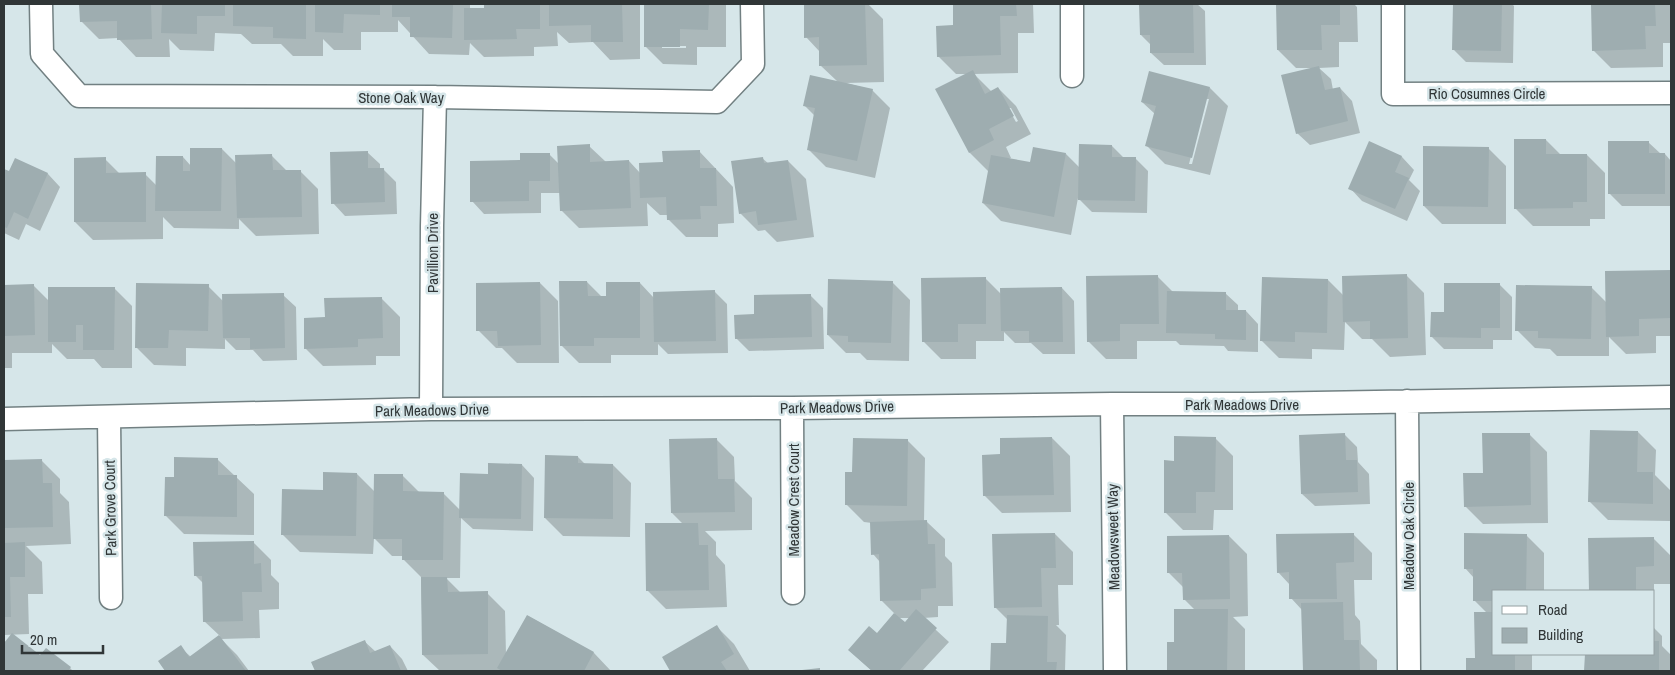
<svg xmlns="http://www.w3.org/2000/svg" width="1675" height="675" font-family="'Archivo Narrow',sans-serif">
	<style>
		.shadow { fill: #0003; fill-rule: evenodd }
		.building { fill: #9eadb0 }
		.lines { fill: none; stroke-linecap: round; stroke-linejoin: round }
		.minor-casing { stroke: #728082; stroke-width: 25 }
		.minor { stroke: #fff; stroke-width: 22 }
		.labels { text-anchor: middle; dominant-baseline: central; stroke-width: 5; stroke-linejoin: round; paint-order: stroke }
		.street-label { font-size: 15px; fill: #303637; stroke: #d6e6e9 }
	</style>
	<rect width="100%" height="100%" fill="#d6e6e9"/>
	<path class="shadow" d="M80,4H470V10L485,9V4H640V59L610,60L593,42L569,43L557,32L558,46L534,47V56L484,57L470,43L469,55L429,54L398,20V32H361V50H334L323,39V56H293L281,44H252L241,34L215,33L214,51L180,50L169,39L170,57H136L118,38L99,39L81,21Z
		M646,4H726V47H697V65L663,64L645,46ZM662,46H686V48H662Z
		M805,4H872H868L883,19L884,82L846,83L872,90L890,108L875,178L826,167L808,149L815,116L804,105L838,82L820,65V52L806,37Z
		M954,4H1033L1034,33H1018V73L974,74L992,92L998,88L1016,106L1031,134L1006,147L1011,158L1009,159L1031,163L1066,154L1080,168L1112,146L1124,158H1135L1148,171L1147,213L1092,212L1078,198L1071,235L1001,221L983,203L989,172L970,153L937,90L968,74H956L938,56L954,26ZM1008,108H1011L1018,121L1016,122Z
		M1140,4H1197L1205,11L1206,65H1164L1151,53V45L1141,35Z
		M1278,4H1354L1357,7L1358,42H1339V67L1319,68L1331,79L1333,90L1340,88L1352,101L1360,133L1310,145L1297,133L1312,68H1296L1278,50Z
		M1454,4H1512L1514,6L1513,63L1466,62L1454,50Z
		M1592,4H1671V43H1663V67L1611,68L1593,50Z
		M1210,88L1228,106L1210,175L1165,164L1147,146L1155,114L1142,102ZM1206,99H1209L1192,164H1189Z
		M1546,140L1561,155H1587L1605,173V219H1590V226H1533L1515,208Z
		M1648,142L1661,154H1665L1671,161V206H1622L1610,194Z
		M1370,143L1402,157L1414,170L1409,180L1420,191L1407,221L1362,201L1350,188Z
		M589,146L606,162L629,161L641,174L699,151L733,187L734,223L718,224V237H686L668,219V215H660L647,203L648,226L579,228L561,210L560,193H541V213L484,214L472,201L522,161L549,154L559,164Z
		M1488,148L1506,166V224H1442L1424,206Z
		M222,149L237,164L272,156L287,171H300L318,189L319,234L256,236L239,219V229L174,228L163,217V239L93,240L75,222L105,159L120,174H145L156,185L183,157L191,166Z
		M367,152L380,164V169H383L396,182L397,214L345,216L333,203Z
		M762,158L769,164L788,161L806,179L814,237L777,242L765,230L758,231L740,213Z
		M16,160L48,174L60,187L40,231L26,224L19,240L4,233V170L10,173Z
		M1671,271V336H1656V353L1626,354L1609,337V356H1557L1550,349L1535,348L1517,330L1591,287L1607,303L1606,273Z
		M1406,275L1424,293L1426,355L1390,357L1372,339H1362L1345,322L1344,350L1312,349V359L1279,358L1261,340L1328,280L1344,296Z
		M1157,276L1173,292L1225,293L1238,305V311H1246L1258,324V352L1228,351L1224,346L1180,345L1176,341H1137V359H1106L1088,341Z
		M985,278L1002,295L1062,288L1074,301L1075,354H1043L1031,343H1015L1004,332V341H976V359H941L923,341Z
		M587,282L602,297H608L640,283L654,298L715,292L727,304L728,353L668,354L658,344V355H611V363H579L561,345Z
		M892,282L910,300L909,361L867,360L860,353H846L828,335Z
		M540,283L558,301L559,363H517L502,348H496L478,330Z
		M33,285L49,301L114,288L132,306V368H102L94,359H67L52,344V353H12V368H4V286Z
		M1500,285L1512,297V340H1493V349H1444L1432,337L1445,313Z
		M208,286L223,301L283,295L296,307L297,360L263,361L253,350H236L225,339V349L186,348V366L154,365L136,347Z
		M810,295L823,308L824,349L749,351L736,338L756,315Z
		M382,299L400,317V356H376V365L323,366L305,348L326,318Z
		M1638,432L1656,450L1655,475L1671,491L1670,521L1608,520L1590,502Z
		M1529,434L1547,452L1548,523L1483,524L1465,506L1484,474Z
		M1345,435L1357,447L1358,462L1369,474L1370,504L1315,506L1302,494Z
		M1052,438L1070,456L1071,512L1002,513L984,495L1002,455Z
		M1215,438L1233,456V510H1214L1213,530H1183L1165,512L1175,462Z
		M716,439L734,457L735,481L752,498V530L705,531L716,542V555L725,565L727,607L666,609L648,591L683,524L672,513Z
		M907,440L925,458L924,522H927L945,539V556L952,563L953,606H938V617L923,618L949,642L922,671H872L849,650L877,635L895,614L881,600L880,562L873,554L872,523L864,522L846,504L853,473ZM898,618H910L905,624Z
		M578,457L585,464L613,465L631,483L630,537L563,536L545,518Z
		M217,459L254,494V535L184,534L166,516L175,478Z
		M42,461L60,479V493L69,502L71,544L26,546L42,562L43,594H28L29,634L4,635V462Z
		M522,465L534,478L533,531L473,529L461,518L460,578H446L461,593H487L505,611L506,655L528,616L594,653L611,671H440L423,655L421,577L403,559V556H392L374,538L373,554L300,552L282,534L324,491L357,474L375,492L403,476L420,493H443L461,511L490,475Z
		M1055,534L1073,552V585H1058L1059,625H1056L1066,635L1065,671H991L992,644H1007L1008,620L995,607Z
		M1354,535L1372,553V580H1354L1355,615L1360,621L1361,644L1377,660V671H1304L1302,610L1291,598L1290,585L1278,572Z
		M1526,535L1544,553V591H1494V654H1532V671H1467V660H1476L1487,613L1474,600V578L1465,568Z
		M1229,536L1247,554L1248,616L1233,617L1245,629V671H1168V643H1175L1195,610L1184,599V588L1168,572Z
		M1653,538L1671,556V584H1654V591H1590V539Z
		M253,542L271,560V575L279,583V609L259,610L260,638L221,639L237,655L249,671H167L160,661L180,647L191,657L220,636L204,621V584L195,575Z
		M716,626L734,644L750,671H672L664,658Z
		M1654,628L1662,636V646L1671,655V671H1586V654H1654Z
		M12,635L40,657L70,668L73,671H4V645Z
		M364,641L376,652L390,646L402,659L408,671H317L313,662Z"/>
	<path class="building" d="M79,4H151L152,39L117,40V21L80,22Z
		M162,4H225V16H197V34L161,33Z
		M233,4H306V39L273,38V27L233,26Z
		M315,4H380V15L344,14L343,33L315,32Z
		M392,4H453L452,38L410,37V17H392Z
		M484,4H540V29H516L517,39L464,40V8H484Z
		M549,4H622L623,42H591V25L549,26Z
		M644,4H709L708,30L680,29V47H644Z
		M804,4H865L867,65L819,66V37L804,38Z
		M953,4H1016L1017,16H1000L1001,55L937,57L936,26L953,25Z
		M1139,4H1193L1194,53H1150V35H1140Z
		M1276,4H1340V25H1321L1322,50H1277Z
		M1453,4H1502L1501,51L1452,50Z
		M1591,4H1655L1656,26H1645L1646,49L1592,51Z
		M1319,66L1325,90L1340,87L1348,121L1296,134L1281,75Z
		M973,70L985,94L998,87L1014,116L989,129L994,140L969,153L935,89Z
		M1149,71L1210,87L1192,158L1145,146L1156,106L1141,102Z
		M810,75L873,89L857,161L807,150L815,108L803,106Z
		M1514,139H1546V154H1587V202H1573V208L1514,209Z
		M1369,141L1402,156L1395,172L1409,178L1395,209L1348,189Z
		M1608,141H1649V153H1665V194H1608Z
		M590,144V162L629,160L631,208L560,211L557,146Z
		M1079,144L1112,145V157H1136L1135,201L1078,200Z
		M1423,146L1489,147L1488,207L1423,206Z
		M1033,147L1066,153L1054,217L982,203L991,155L1030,162Z
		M190,148H222L221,211H155L156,156H183V171H190Z
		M700,150V168H716L717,206H700L701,219L667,220L666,197L640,198L639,163L663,162L662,151Z
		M368,151V168H384L385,202L331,204L330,152Z
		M520,153H550V181H529V201L470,202V161L520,160Z
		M272,154L273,170H301L302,217L237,218L235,155Z
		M106,157V173L146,172V222H74V158Z
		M763,157L764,163L788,160L797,220L758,225L756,211L739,214L731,161Z
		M15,158L48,173L28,219L14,212L7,228L4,227V169L9,171Z
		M1671,270V318L1639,319V336L1606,337L1605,271Z
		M1407,274L1408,338L1370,339V321L1343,322L1342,276Z
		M1158,275L1159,324H1120V341L1087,342L1086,276Z
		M986,277V324H958V342H922L921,278Z
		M1262,277L1328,279L1327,333L1295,332V342L1260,341Z
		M828,279L893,281L891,343L848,342V336L827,335Z
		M559,281H587L588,296H606V282H640V338H594V346H560Z
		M540,282L541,345L498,346L497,331H476V283Z
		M136,283L209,284L208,331L169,330L168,348H135Z
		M1444,283H1500V328H1481V338L1430,337L1431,312H1444Z
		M34,284L35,335L4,336V285Z
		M1516,285L1592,286L1591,339L1538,338V331H1515Z
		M48,287H115L114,350H83V325H76V342H48Z
		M1062,287L1063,342H1029V331H1001L1000,288Z
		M715,290L716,341L654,342L653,292Z
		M1167,291L1226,292V310H1246V340L1215,339V334L1166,333Z
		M284,293L285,348L250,349V338H223L222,294Z
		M811,294L812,337L735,339L734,315L754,314V295Z
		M382,297L383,338L358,339V347L304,349V318L325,317L324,298Z
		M1590,430L1638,431L1637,472H1653V504L1588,502Z
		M1345,433L1346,460H1357L1358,492L1301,494L1299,435Z
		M1482,433H1530L1531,505L1464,507L1463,473H1483Z
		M1174,436L1216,437L1215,492H1196V513H1164V460L1174,461Z
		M1052,437L1054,495L983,496L982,455L1000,454V438Z
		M717,438L718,479H734L735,512L671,513L669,439Z
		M853,438L908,439L907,506L845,505V472H852Z
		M545,455L578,456V463L613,464V519L544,518Z
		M174,457L218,458V475H237V517L164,516L165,477H174Z
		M42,459L43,483H52L53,527L4,528V460Z
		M488,463L522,464L521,519L459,518L460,473L488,474Z
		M323,472L357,473L356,536L281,535L282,489L323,490Z
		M374,474H403V491L444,492L443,560H402V539H373Z
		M927,520L928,544H935L936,588L921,589V600L880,601L879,554L871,555L870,522Z
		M645,523H698L699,545H708L709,590L646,591Z
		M1055,533L1056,568H1041L1042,607L994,608L992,534Z
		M1354,533V562L1336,563L1337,599H1289V572L1277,573L1276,534Z
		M1464,533L1527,534L1526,591H1494V601H1473V569H1464Z
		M1229,535L1230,599L1183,600L1182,573H1167V536Z
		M1654,537V566L1636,567V591H1589L1588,538Z
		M254,541V564L261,563L262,592H242L243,621L203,622L202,576H194L193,542Z
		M25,542V577H10L11,617H4V543Z
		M421,577H447L448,592L488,591V654L422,655Z
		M1343,602L1344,640H1359L1360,671H1303L1301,603Z
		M916,609L937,628L899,671H872L848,650L869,626L877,633L894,613L905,622Z
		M1174,609H1228L1227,671H1167V642H1174Z
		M1474,612H1494V654H1515V671H1466V658H1475Z
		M527,615L594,652L584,671H502L497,668Z
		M1007,615L1048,616L1047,662H1057L1056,671H990L991,643H1006Z
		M717,625L734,654L721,662L727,671H670L662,657Z
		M12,633L40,655L46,648L71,667L68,671H4V643Z
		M219,635L246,671H165L158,661L181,645L189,657Z
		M365,640L370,653L390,645L401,671H315L311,662Z
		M1654,641H1659V671H1584L1585,654H1654Z
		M820,668V671H802V670Z"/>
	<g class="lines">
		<defs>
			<path id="minor" d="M41,4L42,54L79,96L435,97L717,102L753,64L752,4
				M1393,4V94L1671,93
				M1072,76V4
				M1407,401L1409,671
				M1112,404L1115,671
				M792,408L793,593
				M431,409L432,226L435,97
				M109,418L111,598
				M4,419L431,409L792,408L1112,404H1252L1671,397"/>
		</defs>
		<use href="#minor" class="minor-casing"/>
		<use href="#minor" class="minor"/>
	</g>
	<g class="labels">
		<g class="street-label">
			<text x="1487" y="93">Rio Cosumnes Circle</text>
			<text x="401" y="97">Stone Oak Way</text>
			<text transform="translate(432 253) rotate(-90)">Pavillion Drive</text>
			<text x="1242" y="404">Park Meadows Drive</text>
			<text transform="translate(837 407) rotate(-1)">Park Meadows Drive</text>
			<text transform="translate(432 410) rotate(-1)">Park Meadows Drive</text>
			<text transform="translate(793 500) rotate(-90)">Meadow Crest Court</text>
			<text transform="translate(110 508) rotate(-91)">Park Grove Court</text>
			<text transform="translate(1408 536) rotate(-90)">Meadow Oak Circle</text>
			<text transform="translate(1113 537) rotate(-91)">Meadowsweet Way</text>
		</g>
	</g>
	<rect width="1675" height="675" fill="none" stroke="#303637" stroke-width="10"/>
	<rect x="1492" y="590" width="162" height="65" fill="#d6e6e9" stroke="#94a0a2"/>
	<rect x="1502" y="606" width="25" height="8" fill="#ffffff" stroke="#94a0a2"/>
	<text x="1538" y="615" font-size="15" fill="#303637">Road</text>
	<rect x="1502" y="628" width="25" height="15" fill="#9eadb0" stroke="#94a0a2"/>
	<text x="1538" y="640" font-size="15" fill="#303637">Building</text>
	<path d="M22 645v8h81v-8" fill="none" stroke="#303637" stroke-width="2.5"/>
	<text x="30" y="645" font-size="15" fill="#303637" stroke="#d6e6e9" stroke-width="4" paint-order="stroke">20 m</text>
</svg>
